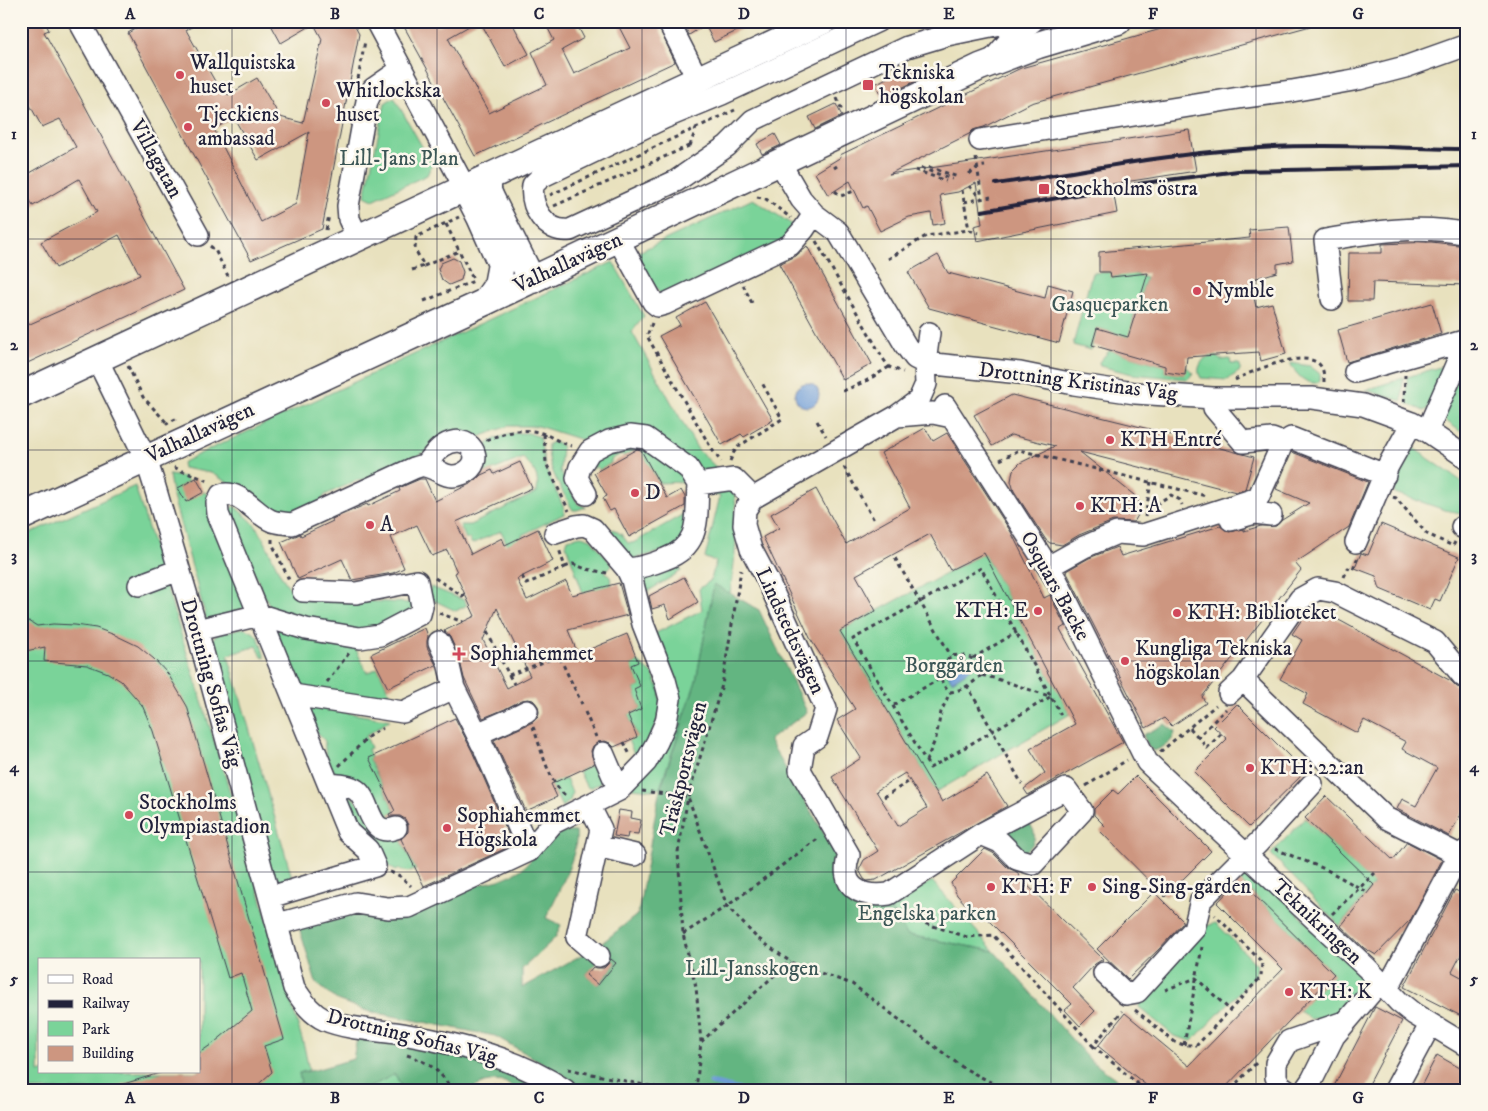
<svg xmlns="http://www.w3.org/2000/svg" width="1488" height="1111" font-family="'IM FELL DW Pica',serif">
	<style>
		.green { fill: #7ad399; stroke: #4e7a6a; fill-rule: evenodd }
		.forest { fill: #63b581; stroke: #426c5e }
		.water { fill: #6e9cd7; stroke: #485f89 }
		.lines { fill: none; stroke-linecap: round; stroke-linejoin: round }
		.stream { stroke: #6e9cd7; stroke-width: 5 }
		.building { fill: #cd9680; fill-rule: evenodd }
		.minor-casing { stroke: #403f4f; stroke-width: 24 }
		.major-casing { stroke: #403f4f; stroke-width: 29 }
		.path { stroke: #403f4f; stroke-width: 3; stroke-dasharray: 4 4; stroke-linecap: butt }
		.minor { stroke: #fff; stroke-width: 21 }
		.major { stroke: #fff; stroke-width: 26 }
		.rail { stroke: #22223b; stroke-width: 4 }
		.grid { fill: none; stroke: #22223b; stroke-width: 1; stroke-opacity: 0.55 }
		.poi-dot { fill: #d1495b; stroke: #fbf7ec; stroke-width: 2 }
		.labels { text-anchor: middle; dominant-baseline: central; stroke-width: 5; stroke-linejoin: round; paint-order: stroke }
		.poi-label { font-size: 21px; fill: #22223b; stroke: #fbf7ec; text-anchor: start }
		.street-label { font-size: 21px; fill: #22223b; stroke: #fbf7ec }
		.park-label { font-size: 21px; fill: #3c5757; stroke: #fbf7ec }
		.neatline { fill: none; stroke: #22223b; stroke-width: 2 }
		.grid-label { font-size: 16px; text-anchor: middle; font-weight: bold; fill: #22223b }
	</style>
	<rect width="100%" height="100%" fill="#fbf7ec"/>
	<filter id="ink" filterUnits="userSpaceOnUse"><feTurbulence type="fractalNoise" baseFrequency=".02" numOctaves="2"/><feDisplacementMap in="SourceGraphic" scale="10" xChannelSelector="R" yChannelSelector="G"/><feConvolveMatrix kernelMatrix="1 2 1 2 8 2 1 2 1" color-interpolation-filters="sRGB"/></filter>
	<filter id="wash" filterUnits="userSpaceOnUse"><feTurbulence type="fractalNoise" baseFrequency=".0096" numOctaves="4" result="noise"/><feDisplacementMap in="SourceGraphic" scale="20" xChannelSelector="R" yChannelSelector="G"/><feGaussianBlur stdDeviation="1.12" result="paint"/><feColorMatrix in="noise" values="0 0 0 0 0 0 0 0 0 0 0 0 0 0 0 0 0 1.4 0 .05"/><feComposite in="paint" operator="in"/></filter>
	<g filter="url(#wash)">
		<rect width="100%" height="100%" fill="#e8e1be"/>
		<path class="green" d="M394,97L432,164L427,175L373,200L365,196L385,103Z
			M753,199L796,227L791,240L664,299L632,255Z
			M613,262L644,316L632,332L698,450L721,472H703L646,429L582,440L538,426H508L479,437L454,434L418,456L369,479L355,481L325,495L320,503L293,515L275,514L254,497L211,473L183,468L182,463L195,456Z
			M1119,269L1146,278L1133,319L1137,340L1097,328L1091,350L1073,345L1092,273L1111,272V277L1120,276Z
			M1110,350L1165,366V372L1184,375L1185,368H1188L1193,373L1188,379L1132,374L1100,366L1099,362Z
			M1443,354L1451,357L1430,407L1424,411L1406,403L1407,377L1446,365Z
			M1215,356L1221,360L1230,359L1231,364H1239L1240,366V371L1227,380L1201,378C1196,370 1200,364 1205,358Z
			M1467,358V436L1439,416Z
			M1290,363L1310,366L1320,374V380L1317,383C1304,384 1296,374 1290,363Z
			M1403,378L1402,401L1366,390Z
			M516,433H528L540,437L545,467L564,508V514L522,535L523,539L508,546L501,531L472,544L469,538L466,539L460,525H470L537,492C539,474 535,471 523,458L488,472L479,471C483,442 486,440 516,433Z
			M553,442L560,444L562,447L560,471L578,504L586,507L577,510H573L571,507C560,486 547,468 548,444Z
			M630,442L674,463L685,482L659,483L639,448L624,456L621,454L612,459L610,464L599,470L597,466L593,469V465L596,458Z
			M1412,447L1467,485V514L1445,510L1395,493L1389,483L1407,448Z
			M169,475L185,477L188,482L178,488L204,492L211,497L245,608L207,622L172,493Z
			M135,486L227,782L304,1046L309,1070L299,1073L301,1083L287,1087L288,1090H21V545L24,543L21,537ZM39,960H199V1072H39Z
			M720,486L734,491C739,526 735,559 730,594L714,585L696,681L660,788L651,790L632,788L664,740L654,634L702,610L699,589L711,580L716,561L705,558L720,496L707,494Z
			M234,506C242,513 251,519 257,528C272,549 280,590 305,599L414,603L410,615L353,633L271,609L226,513Z
			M682,515H685L690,523L680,547L629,560L610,532L613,529L622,535L628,543H633Z
			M581,536L591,539L612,565L605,572L610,577L612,585L583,593L566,545L568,539Z
			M984,553L1070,714L936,792L840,631Z
			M677,562L681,571L650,590L641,594L642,578L646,574Z
			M431,587L464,600L467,605L456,611L429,598L428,594Z
			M241,628C260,631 260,642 265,658L262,657L257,646L228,655L295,888L274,885L208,645L216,635Z
			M279,628L355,647L367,673L378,668L391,696L383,701L304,690L296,682L277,633Z
			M638,662L653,674L665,705L638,763L628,740L637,736L628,715L641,709L634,689L640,686L631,665Z
			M314,707L390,720L366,736L371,748L368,749L371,758L369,759L395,811L390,814L394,823H384C364,803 321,771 325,741C317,734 308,720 310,709Z
			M599,762L604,777L599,784L589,788L586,786L579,771Z
			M557,769L562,780L566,779L572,792L570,801L562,807L546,774Z
			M345,792L398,834L416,870L407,872L399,869L396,871L382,862L353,823L343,800Z
			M1305,818L1365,876L1380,877L1340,926L1271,854Z
			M1251,869L1363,976L1366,983L1354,1004L1328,1017L1310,1019L1299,1010L1334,974L1239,880Z
			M932,881L994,951L907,935L887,904L897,901Z
			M1216,923L1257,965L1255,976L1192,1041L1174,1036L1139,1007L1141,996L1203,927Z
			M395,1074L403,1090H364Z"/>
		<path class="forest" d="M714,584L759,610L807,712L769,740L838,857L836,869L841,888L857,902L879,905L887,904L907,935L994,951L1091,1061L1132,1090H584L562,1074L495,1036L367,1011L337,1000L316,983L299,927L499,880C508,876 520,872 527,864C544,846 547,830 576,832C579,855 556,896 546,918L561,925L555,938L522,969V988L585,953L597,962L586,975L599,985L616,963L597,947L638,914L659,793L696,681Z
			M1165,724L1175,732C1173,743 1163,747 1154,751L1149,748L1143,735Z
			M1023,820C1039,827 1038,846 1022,853L1008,849L1004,829Z
			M357,1038L394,1042L486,1062L555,1090H516L505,1082L495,1081L484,1083L469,1090H403L395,1074L364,1090H288L287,1087L301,1083L299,1073L315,1070L353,1059Z"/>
		<path class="water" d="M795 395a12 12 0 1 1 24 0a12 12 0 1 1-24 0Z
			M961,660L966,661L971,669L952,681L947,673C948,666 954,662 961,660Z"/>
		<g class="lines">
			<path class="stream" d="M711,1083L740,1090"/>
		</g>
		<g id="blocks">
			<path class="building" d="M21,21H44L49,30L44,32L84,104L184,290L21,366V328L140,275L119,235L56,268L41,242L97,212L79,179L33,206L21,185V178L76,147L60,119L42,127L21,89Z
				M148,21H202L186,30L221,92L225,90L228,95L257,78L280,117L303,123L322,39L314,24L281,43L269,21H352L359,34L322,229L251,260L128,33ZM234,118L258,160L309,132L296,204L261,222L214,129Z
				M401,21H433L437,27L448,21H478L448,38L489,113L547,85L532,52L554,40L544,21H575L584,38L562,50L574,74L630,48L616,21H656L675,62L475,156Z
				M480,21H511L529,54L505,67Z
				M682,21H758L714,42L705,25L689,35Z
				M1190,21H1313L1314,25L1031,103L984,127L973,130L969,134L889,174L1189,130L1196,171L1112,184L1117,213L977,241L974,226L982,224L976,183L958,192L940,195L945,223L933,225L931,213L909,217L880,231L867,206L863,208L850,181L828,195L815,173L841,157L840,155L1021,68Z
				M910,66L918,80L882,97L875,84Z
				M836,104L842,116L815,129L809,117Z
				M775,134L781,145L762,154L757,144Z
				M1289,227L1293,261L1277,264V272L1250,280L1256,307L1272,303L1286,354L1261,361L1259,352L1187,357L1185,375L1165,372V366L1092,345L1097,328L1128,337L1148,273L1111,277L1110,272H1099V252L1250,238L1249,230Z
				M1431,242L1467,246V285L1373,282L1372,301H1348L1349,253H1382V244Z
				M807,246L872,364L843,380L779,264L796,256Z
				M938,255L948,273L1045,298L1048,284L1073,291L1059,343L929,308L908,272Z
				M453,258L459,261L463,272L461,280L449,285L442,280L438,269L441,263Z
				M705,302L773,420L744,437L741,434L722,445L659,336L680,325L676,318Z
				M1432,303L1441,334L1347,362L1338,330Z
				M1012,395L1149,429L1254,457L1245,489L1236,492L1080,452L1134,495L1139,502L1141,510L1134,522L1113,521L1079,535L1062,545L1050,543L1046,540L1014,491L1011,481L1013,470L1020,463L1055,446L1011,435L992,446L974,415Z
				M925,428L933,441L947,433L1011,532L1044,598L1050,595L1065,626L1060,629L1123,742L1028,795L1024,789L1045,773L1030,749L1075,724L984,553L950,570L930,534L856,575L876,611L840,631L942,802L987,775L1007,806L876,880L867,881L864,879L859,870L864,860L878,851L832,777L861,758L837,720L855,709L811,640L763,537L779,528L771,514L816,489L846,544L910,508L881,453ZM905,773L927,808L898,826L876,791Z
				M637,449L641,450L667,498L681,490L685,497V506L629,537L614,509L610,511L603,498L607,496L594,473Z
				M1292,452L1368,482L1349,527L1295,563L1301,570L1202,697L1206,703L1172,726L1164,718L1146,728L1066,571L1089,558L1117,547L1121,556L1220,526L1229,532L1244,529V531L1261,526H1276L1282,520L1309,503L1276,489Z
				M520,462L532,488L456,522L471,554L502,538L505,545L538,529L553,561L517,579L527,600L566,581L572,595L619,583L628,615L568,630L578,654L627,634L638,662L631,665L640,686L634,689L641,709L628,715L637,737L614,747L610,743L605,741L598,742L593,746L591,751L594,764L551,784L557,797L526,811L494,740L533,722L538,717L539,712L538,706L533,700L528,699L522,700L505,709L483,718L464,678L459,657L450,637L444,631L475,616L455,573L457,572L447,550L432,556L417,525L391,537L404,568L393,573L352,580L342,559L298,579L281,542L300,534L301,536L333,521L332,519L367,504L368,506L400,491L399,488L420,479H425L435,501L472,483L481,475L492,470L494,474ZM497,608L530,676L507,688L483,640Z
				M196,478L204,492L186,502L178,488Z
				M1381,524L1459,557L1440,601L1435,599L1430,610L1380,589L1376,576L1355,568L1361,553L1368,555Z
				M684,577L698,602L670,619L665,605L652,609L649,596Z
				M1313,606L1451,681L1457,687L1467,690V803L1449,836L1397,809L1402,799L1416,806L1437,768L1402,749L1406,742L1364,720L1357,733L1303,704L1308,694L1280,679L1302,640L1292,634L1309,609Z
				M29,621L37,626L53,624L75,625L96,628L115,635L138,646L154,659L168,674L187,706L284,1039L264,1046L272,1072L252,1090H118L117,1086L163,1072H199V1053L215,1042L252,1011L241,973L228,978L153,731L142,705L121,681L108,673L87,665L44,661L45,647L21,652V622Z
				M425,628L428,636L427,641V647L436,665L388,688L371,654Z
				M1237,704L1305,772L1249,827L1194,772L1227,739L1214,727Z
				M455,718L472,751L513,845L424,886L401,839L408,832V825L405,819L400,816H390L389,814L395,811L369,758Z
				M1136,776L1211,851L1165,897L1100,831L1105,826L1094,815V809L1113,790L1118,794Z
				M1326,796L1393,860L1407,842L1442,860L1411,919L1376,955L1364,948L1341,926L1374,885L1305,818Z
				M619,810L632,812L631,818L641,820L638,834L628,833L627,838L614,836Z
				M985,849L993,853L1008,868L1017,872L1020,878L1103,959L1095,964L1073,988L1095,1011L1080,1026L1065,1010L1072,1004L985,917L969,908L957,895L951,883Z
				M1239,880L1334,974L1223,1090H1152L1098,1046L1125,1013L1189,1066L1283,969L1217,903Z
				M1455,890L1467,896V943L1452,972L1467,980V1019L1404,987Z
				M1154,892L1183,921V923L1159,949L1128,979L1097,949Z
				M611,959L616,963L598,985L586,975L593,967L597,968H604L608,964Z
				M1375,1007L1402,1021L1366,1090H1332Z
				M1437,1055L1467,1072L1458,1090H1419Z"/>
		</g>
	</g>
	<g filter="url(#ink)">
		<use href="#blocks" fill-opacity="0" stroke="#403f4f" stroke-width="1"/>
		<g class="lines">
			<defs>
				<path id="minor" d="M79,21L198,235
					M376,21L465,188
					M668,21L698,80
					M878,21L722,94L664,118L541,177L533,185C530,207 545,233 570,230L676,181L727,146L753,120L907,47L947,35L1015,21
					M991,62L1015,34L1033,21
					M980,140L1245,97L1292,91L1359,79L1405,67L1467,45
					M780,163L801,199L814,214L838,232L906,346L915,358L925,363L1020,373L1074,384L1135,393L1213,398H1312L1363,405L1412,423L1427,431L1467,458
					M358,238L349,219L348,206L367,101L373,89L402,69
					M618,239L653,302L658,306L665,304L790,245L804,229L814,214
					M1332,299L1325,240C1372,232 1419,224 1467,234
					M929,333L925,363L926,384L919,400L897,416L753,498L745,510L744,525L751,549L768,581L826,709L817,737L804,746L800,770L849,855C838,887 861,898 889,894L981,834L1066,789L1082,811L1033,864L1017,859L1000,842L981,834
					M97,359L146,459L154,484L197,630L294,988C303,1001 310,1013 325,1020C349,1030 382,1030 408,1035C463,1045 518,1059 565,1090
					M1355,372L1467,340
					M945,406L1057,581L1147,762L1367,968L1399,1002L1414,1014L1467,1046
					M897,416L933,413L952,417
					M1427,431L1467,340
					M1280,445L1291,438L1385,475
					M586,494L577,478L580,467L590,451L609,441L630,436L646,438L688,468L698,484
					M1231,520L1255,513L1271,515
					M1462,527L1467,528
					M1356,542L1388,466L1412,423
					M1048,567L1084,547L1117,533L1143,535L1258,498L1280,449V442L1272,439L1243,442L1214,408L1213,398
					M627,569C641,568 653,564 665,559C702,545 696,518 698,484L734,479L753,498
					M139,585L179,570
					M197,630L260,615L306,629L360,638L380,635L420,614L422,606L417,581L356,593L303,591
					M454,688L482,744
					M1229,693L1243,680
					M293,695L403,712L454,688L448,662L439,642
					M513,718L527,711
					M477,734L507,721
					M485,750L529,851
					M603,753L619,790
					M329,784C337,785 349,785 356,790C371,800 368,839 396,828
					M589,805L601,829L577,937L599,956
					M597,846L635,855
					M1459,855L1386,818L1243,680L1300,599L1318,589L1335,592L1435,642L1463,676L1467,678
					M270,897L375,866L368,850L348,832L218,514L217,503L221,495C240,489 256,515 272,521C278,523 286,523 292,524L414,468C417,467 422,465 425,466C438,468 446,481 462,474C489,462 469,429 443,446C436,450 430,460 425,466
					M278,924L356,903L388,908L409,907L529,851L553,823L619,790L646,762L657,742L666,722L670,699L665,680L643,624L632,580L627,569L593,529L584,525L576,526L555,533
					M1104,973L1126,994L1137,992L1194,929L1201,900L1259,842L1312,784
					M1387,989L1459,855L1467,850
					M1287,1090L1280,1085L1276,1077V1063L1289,1041L1347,1021
					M1305,1090L1312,1080L1334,1036L1380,982
					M1395,1090L1430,1025"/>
				<path id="major" d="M488,184V191L491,198L532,280
					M465,188L480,217L501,264L497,285L485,302
					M21,395L823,21
					M21,517L485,302L980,67L1038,45L1118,21"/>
			</defs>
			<use href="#minor" class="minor-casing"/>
			<use href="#major" class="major-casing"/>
			<path class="path" d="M358,79L365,41
				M837,98L841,108L840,111
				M690,146L696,128
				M976,158L982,199
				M929,167L958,177
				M834,168L837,166
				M921,168L952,179
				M915,170L946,181
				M969,174L978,167L985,166
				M969,186L981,198
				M962,190L969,230
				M835,191L841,196L854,191
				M550,195L735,110
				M757,197L766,199L791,218
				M964,202L991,197
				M554,206L691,145
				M446,224L474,281
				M326,230L329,215
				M816,241L884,360L889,367L903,372
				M210,246L215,250L228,276
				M888,259L926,236L969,230L979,233
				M424,266L459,251
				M412,270L424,266L415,249L416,237L459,217
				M743,285L753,305
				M424,301L474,281
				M652,323L647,336L711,448L721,462
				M128,366L143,397L167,423
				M1235,380C1252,371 1303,349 1319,364C1324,369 1324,376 1324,382
				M843,391L866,381L889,367
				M1404,402L1405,375
				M817,421L826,436
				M168,425L167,423L178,418
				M544,434L546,463L569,511
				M486,440C508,432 524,426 547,435C555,439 563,444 572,446
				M1000,460L1019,450L1206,496
				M730,461L734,452L739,446L782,419L761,381
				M174,467C186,474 197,475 209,482
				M844,467L875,522
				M1393,497L1396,498L1427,534L1453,546L1455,542
				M1156,504L1171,495L1180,500L1182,505
				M1145,517L1151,482
				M272,539V543L290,582
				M895,558L951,656
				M565,567L573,564L586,569L607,573
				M522,576L526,584L565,567L559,549
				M1344,577L1348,568L1353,570L1357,559
				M435,578L462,596L465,594
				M439,613L463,622
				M487,632L509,675L559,656L582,704
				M973,658L1017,632
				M509,675L514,684
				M981,675C974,683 961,691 950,692C936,681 940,668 951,656C965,653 980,658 981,675C1004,680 1026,689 1049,696
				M327,682L349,653
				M967,685L1022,784
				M1050,697L930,768L853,639L981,568L1061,715
				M894,705L941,678
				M585,712L596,737
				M533,727C542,750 548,782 567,797
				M1190,728L1198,737
				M1221,734L1207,748L1198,737L1226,709
				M624,742L630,755
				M1160,752L1216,705
				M926,761L936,738L941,712L950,692
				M339,766L369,736L383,728
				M1086,786L1127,760
				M642,791L688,797L727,906L756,937L792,963L852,984L962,1067L1000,1087L1011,1090
				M884,797L908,782
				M1275,849L1327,870L1367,892
				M390,872L400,876L411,886
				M897,909L924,923L967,937L993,935L1093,1046L1122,1011
				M1332,914L1375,873
				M683,934L727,906L819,838
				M1165,990L1196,978L1230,1010
				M1135,1010L1175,1042L1184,1045H1197L1261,977L1262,962L1215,915
				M701,1042L790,961
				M1184,1045L1202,947
				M1093,1046L1145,1090
				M407,1055C429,1063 439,1069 452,1090
				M568,1069L668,1090
				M1231,1089L1258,1061
				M476,1090C491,1085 498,1080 512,1090
				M696,1090L701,1042L696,987L683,934L678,852L688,797L722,685L741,570"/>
			<use href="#minor" class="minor"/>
			<use href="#major" class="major"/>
			<path class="rail" d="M996,184C1078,172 1160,155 1243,149C1317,143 1392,148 1467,149
				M982,211L1144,183L1238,171L1467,166"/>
		</g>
	</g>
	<path class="grid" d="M232,21V1090M437,21V1090M642,21V1090M846,21V1090M1051,21V1090M1256,21V1090M21,239H1467M21,450H1467M21,661H1467M21,872H1467"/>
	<g class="poi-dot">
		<circle cx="180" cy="75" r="5"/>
		<rect x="862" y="79" width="12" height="12" rx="2.5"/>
		<circle cx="326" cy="103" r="5"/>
		<circle cx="188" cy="127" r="5"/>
		<rect x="1038" y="183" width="12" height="12" rx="2.5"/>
		<circle cx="1197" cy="291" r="5"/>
		<circle cx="1110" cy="440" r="5"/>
		<circle cx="635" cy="493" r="5"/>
		<circle cx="1080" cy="506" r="5"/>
		<circle cx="370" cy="525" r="5"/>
		<circle cx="1038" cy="611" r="5"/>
		<circle cx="1177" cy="613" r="5"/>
		<path d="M456.5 646.5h5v5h5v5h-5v5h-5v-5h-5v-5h5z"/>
		<circle cx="1125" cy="661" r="5"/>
		<circle cx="1250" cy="768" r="5"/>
		<circle cx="129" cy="815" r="5"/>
		<circle cx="447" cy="828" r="5"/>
		<circle cx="991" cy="887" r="5"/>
		<circle cx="1092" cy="887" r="5"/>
		<circle cx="1289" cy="992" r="5"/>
	</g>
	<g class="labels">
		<g class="poi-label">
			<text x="190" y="63">Wallquistska<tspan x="190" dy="24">huset</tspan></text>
			<text x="879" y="73">Tekniska<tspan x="879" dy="24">högskolan</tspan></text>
			<text x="336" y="91">Whitlockska<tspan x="336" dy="24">huset</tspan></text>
			<text x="198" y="115">Tjeckiens<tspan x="198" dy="24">ambassad</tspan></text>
			<text x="1055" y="189">Stockholms östra</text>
			<text x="1207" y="291">Nymble</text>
			<text x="1120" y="440">KTH Entré</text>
			<text x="645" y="493">D</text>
			<text x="1090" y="506">KTH: A</text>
			<text x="380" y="525">A</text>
			<text x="1028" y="611" text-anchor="end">KTH: E</text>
			<text x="1187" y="613">KTH: Biblioteket</text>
			<text x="1135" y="649">Kungliga Tekniska<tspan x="1135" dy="24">högskolan</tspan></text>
			<text x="470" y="654">Sophiahemmet</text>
			<text x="1260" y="768">KTH: 22:an</text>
			<text x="139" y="803">Stockholms<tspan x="139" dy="24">Olympiastadion</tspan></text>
			<text x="457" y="816">Sophiahemmet<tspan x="457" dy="24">Högskola</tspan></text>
			<text x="1001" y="887">KTH: F</text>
			<text x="1102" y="887">Sing-Sing-gården</text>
			<text x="1299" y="992">KTH: K</text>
		</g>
		<g class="street-label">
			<text transform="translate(156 159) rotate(61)">Villagatan</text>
			<text transform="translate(568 263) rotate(-25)">Valhallavägen</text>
			<text transform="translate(1078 382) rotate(7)">Drottning Kristinas Väg</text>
			<text transform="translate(200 433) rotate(-25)">Valhallavägen</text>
			<text transform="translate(1055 586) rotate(61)">Osquars Backe</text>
			<text transform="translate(790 631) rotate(65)">Lindstedtsvägen</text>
			<text transform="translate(211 683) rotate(74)">Drottning Sofias Väg</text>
			<text transform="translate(684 769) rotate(-76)">Träskportsvägen</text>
			<text transform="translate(1317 922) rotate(43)">Teknikringen</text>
			<text transform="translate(412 1037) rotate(14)">Drottning Sofias Väg</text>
		</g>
		<g class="park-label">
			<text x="399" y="159">Lill-Jans Plan</text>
			<text x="1110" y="305">Gasqueparken</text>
			<text x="954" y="666">Borggården</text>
			<text x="927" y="914">Engelska parken</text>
			<text x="752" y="969">Lill-Jansskogen</text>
		</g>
	</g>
	<rect width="1488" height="1111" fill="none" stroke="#fbf7ec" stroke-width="55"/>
	<rect x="38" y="958" width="162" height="115" fill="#fbf7ec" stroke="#a4a2a5"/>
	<rect x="48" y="975" width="25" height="8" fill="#ffffff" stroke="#a4a2a5"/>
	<text x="82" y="984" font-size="15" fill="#22223b">Road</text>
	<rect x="48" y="1000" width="25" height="8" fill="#22223b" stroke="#a4a2a5"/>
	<text x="82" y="1008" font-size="15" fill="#22223b">Railway</text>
	<rect x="48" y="1021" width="25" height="15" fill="#7ad399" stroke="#a4a2a5"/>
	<text x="82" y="1034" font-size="15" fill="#22223b">Park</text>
	<rect x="48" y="1046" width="25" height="15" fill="#cd9680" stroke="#a4a2a5"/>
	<text x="82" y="1058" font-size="15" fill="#22223b">Building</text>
	<rect x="28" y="28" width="1432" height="1056" class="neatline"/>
	<g class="grid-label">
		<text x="130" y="19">A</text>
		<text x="335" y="19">B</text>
		<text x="539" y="19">C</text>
		<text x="744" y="19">D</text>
		<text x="949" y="19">E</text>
		<text x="1153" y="19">F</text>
		<text x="1358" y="19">G</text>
		<text x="14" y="139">1</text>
		<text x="1474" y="139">1</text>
		<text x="14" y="350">2</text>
		<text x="1474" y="350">2</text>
		<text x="14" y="561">3</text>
		<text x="1474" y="561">3</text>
		<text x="14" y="772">4</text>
		<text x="1474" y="772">4</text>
		<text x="14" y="984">5</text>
		<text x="1474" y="984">5</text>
		<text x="130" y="1103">A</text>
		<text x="335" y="1103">B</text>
		<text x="539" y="1103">C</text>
		<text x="744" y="1103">D</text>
		<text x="949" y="1103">E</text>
		<text x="1153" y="1103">F</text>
		<text x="1358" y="1103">G</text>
	</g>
</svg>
